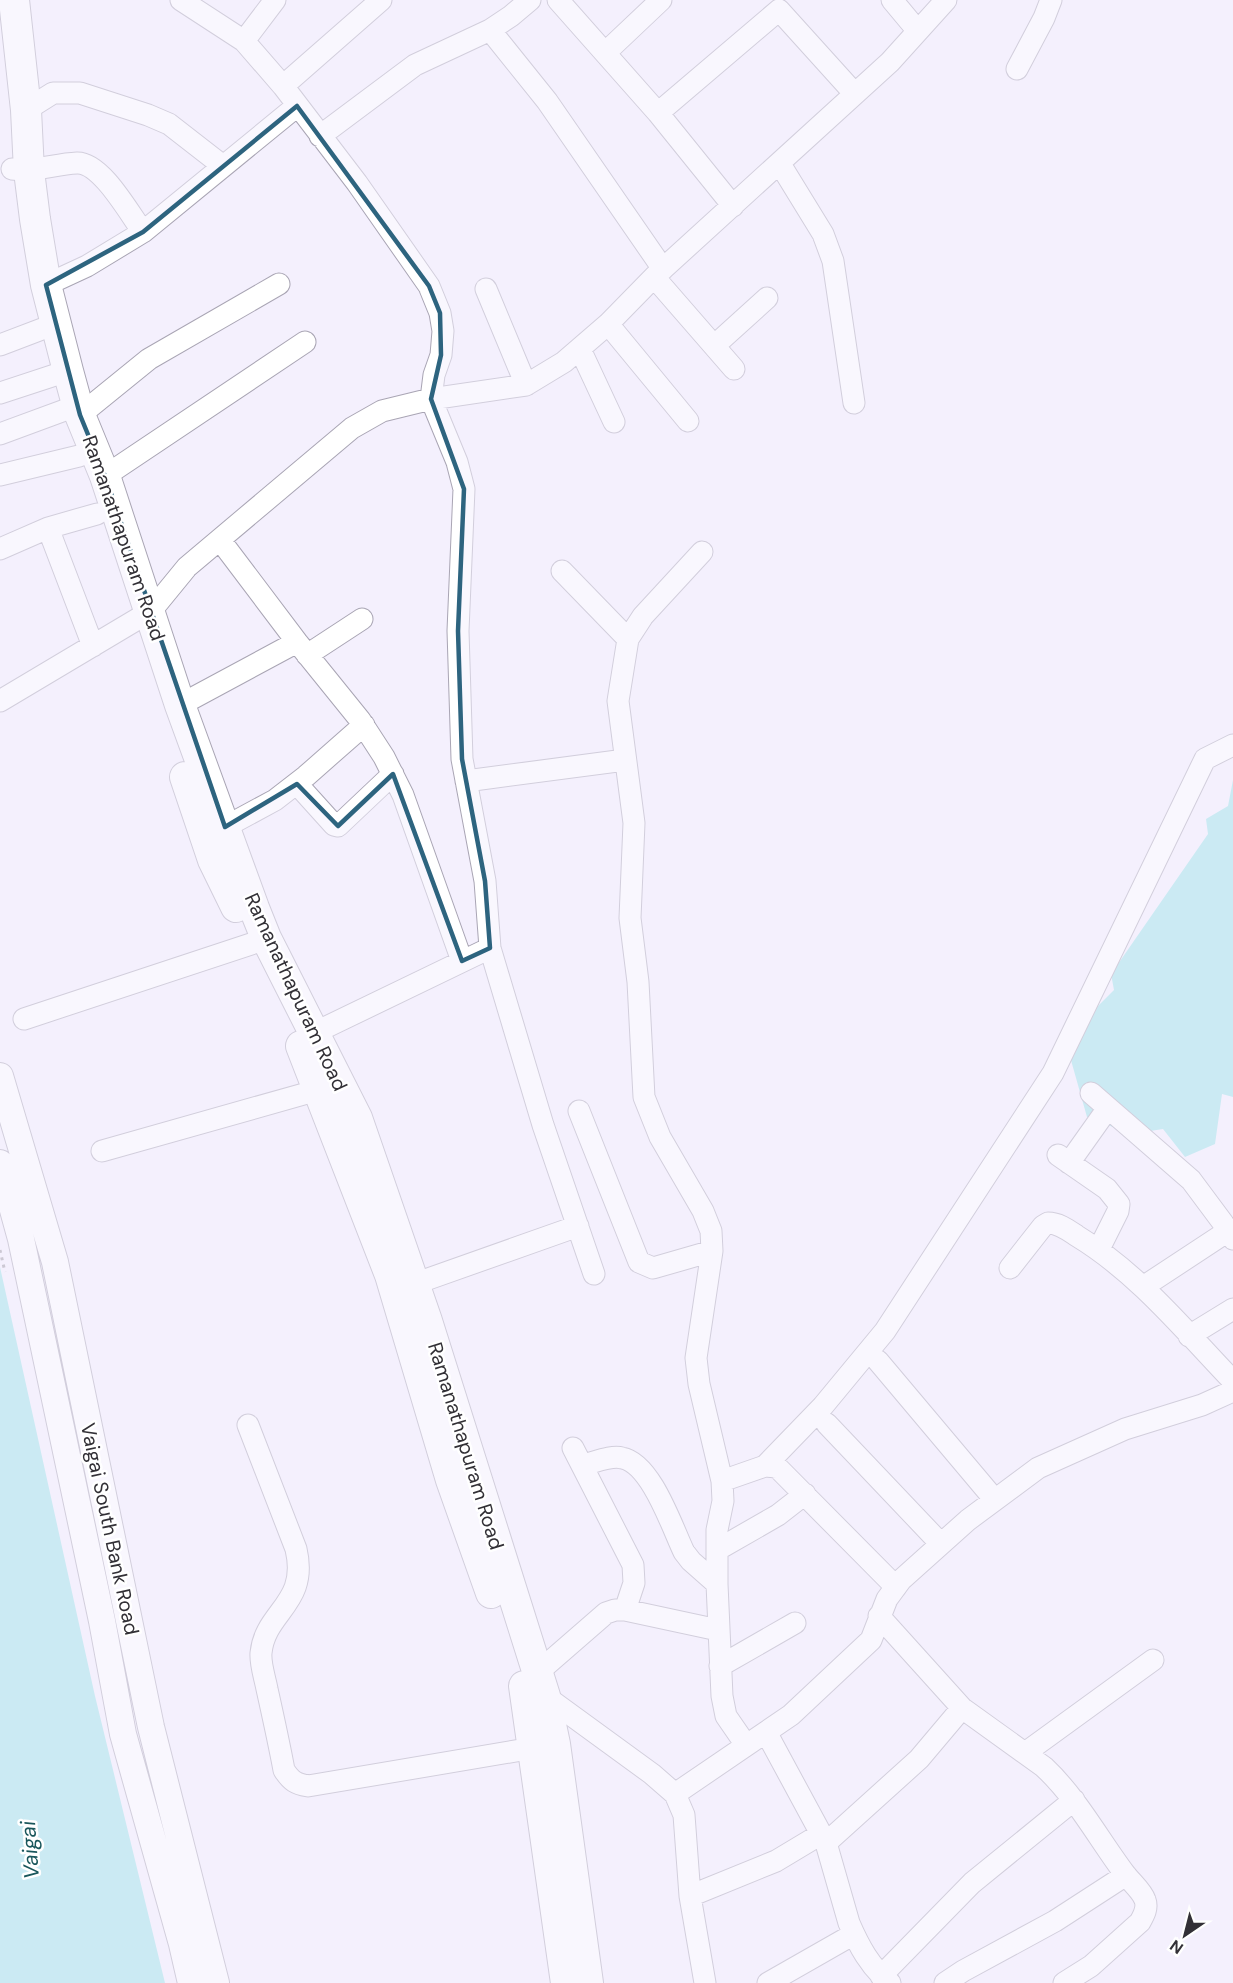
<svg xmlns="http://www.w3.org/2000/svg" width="1233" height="1983" font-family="'DM Sans',sans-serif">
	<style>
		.water { fill: #9ae2e7 }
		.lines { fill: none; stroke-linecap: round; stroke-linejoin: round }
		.minor-casing { stroke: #a9a5b4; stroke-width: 23 }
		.major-casing { stroke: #a9a5b4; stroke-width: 28 }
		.highway-casing { stroke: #a9a5b4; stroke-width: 32 }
		.path { stroke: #9b98a2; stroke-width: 3; stroke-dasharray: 3 4.5; stroke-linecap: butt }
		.minor { stroke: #fff; stroke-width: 21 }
		.major { stroke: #fff; stroke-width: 26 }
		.highway { stroke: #fff; stroke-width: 30 }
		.marked { fill: none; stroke: #2d647f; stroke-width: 4.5; stroke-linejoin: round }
		.labels { text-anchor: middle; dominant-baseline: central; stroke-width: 5; stroke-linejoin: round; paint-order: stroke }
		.street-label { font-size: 20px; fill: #323036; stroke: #fff }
		.water-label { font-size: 21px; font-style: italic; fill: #19565b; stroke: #fff }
	</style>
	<rect width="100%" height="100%" fill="#f4f0fd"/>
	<path class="water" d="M1233,780V1097L1222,1094L1215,1144L1185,1157L1163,1129L1131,1134L1087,1117L1065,1039L1114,990L1111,974L1208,834L1206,819L1228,806Z
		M0,1267L95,1696L165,1983H0Z"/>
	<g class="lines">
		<defs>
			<path id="minor" d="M181,0L244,41L283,86L357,183L429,286L440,313L443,331L441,355L434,375L431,399L457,462L464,489L458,631L462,759L485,881L490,948L314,1033
				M558,0L658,113L733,206
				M892,0L917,30
				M490,30L547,101L663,269
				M244,41L275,0
				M605,53L661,0
				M1017,69L1044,18L1051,0
				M283,86L381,0
				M26,110L53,93H80L148,115L169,124L223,166
				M658,113L779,10L854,93
				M320,136L415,65L490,30L511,16L530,0
				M780,164L823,234L833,261L854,403
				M12,169C36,172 54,164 77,163C101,162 129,213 143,232
				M654,277L734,369
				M46,285L87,266L143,232L297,106
				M486,289L526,385
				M608,324L688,421
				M0,345L42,329
				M714,346L767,298
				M580,349L614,422
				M0,393L55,375
				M80,415L149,359L279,284
				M0,434L65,410
				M0,475L79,456
				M105,476L305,342
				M48,528L93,646
				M220,540L297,642L360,720L384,757L403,795L462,961
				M0,549L48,528L97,514
				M702,552L643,616L628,639L618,701L634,823L630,918L638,982L644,1097L660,1137L703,1211L711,1231L712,1251L696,1358L699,1384L722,1481L723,1501L717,1530V1584L722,1696L726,1716L746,1745
				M562,571L628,639
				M307,655L362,619
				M0,701L151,611L187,567L352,428L382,411L431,399L526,385L564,362L608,324L654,277L890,62L946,0
				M180,705L297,642
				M466,781L625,760
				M297,784L334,825L338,826L393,774
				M225,827L275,800L306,776L364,725
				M490,948L543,1125L594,1274
				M24,1019L254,943
				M1091,1093L1191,1180L1223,1223L1233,1239
				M579,1111L639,1262L653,1268L712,1251
				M102,1151L318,1090
				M1058,1155L1107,1189L1119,1204L1118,1211L1099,1249
				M1069,1163L1108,1108
				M1010,1268L1043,1226L1048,1223C1059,1223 1068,1230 1077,1236C1138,1273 1184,1330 1233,1381
				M414,1284L578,1226
				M1143,1287L1228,1231
				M1189,1336L1233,1309
				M878,1361L995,1500
				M827,1424L941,1544
				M248,1425L296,1549C309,1604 265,1611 261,1653C260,1664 265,1678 267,1689C273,1716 279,1743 284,1770C291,1781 296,1784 308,1786L545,1746
				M573,1448L633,1565L634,1583L625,1610
				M582,1465C593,1463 611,1455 622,1458C651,1463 672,1527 684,1552L691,1561L717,1584
				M765,1466L823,1406L885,1331L1053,1073L1205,759L1233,745
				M722,1481L765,1466L777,1467L896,1587
				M717,1550L778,1515L805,1494
				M879,1616L962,1708L1044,1767C1077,1798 1098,1838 1125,1874C1131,1882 1142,1891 1145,1900C1148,1908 1144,1915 1140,1922L1091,1966L1064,1983
				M720,1666L795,1623
				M537,1673L606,1613L615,1610H625L718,1630
				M545,1696L652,1774L675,1794L684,1815L690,1896L705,1983
				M766,1732L826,1843L849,1923C859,1946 870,1967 890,1983
				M1025,1753L1153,1660
				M675,1794L791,1715L871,1640L887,1599L901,1580L968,1520L1038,1468L1125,1429L1202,1405L1233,1391
				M826,1843L919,1759L962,1708
				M690,1896L776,1861L821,1834
				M881,1976L972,1883L1074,1800
				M768,1983L854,1934
				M945,1983L963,1971L1055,1921L1126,1875"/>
			<path id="major" d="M0,1076L55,1262L151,1727L216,1983
				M0,1163L21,1239L102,1621L123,1734L182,1944L191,1983"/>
			<path id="highway" d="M14,0L26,110L29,171L35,219L46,285L68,371L80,415L105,476L180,705L254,908L266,938L357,1118L427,1321L545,1696L555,1744L588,1983
				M185,777L213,860L236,907
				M301,1046L390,1275L451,1480L491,1593
				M524,1686L566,1983"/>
		</defs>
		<use href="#minor" class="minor-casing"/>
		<use href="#major" class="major-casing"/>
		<use href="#highway" class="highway-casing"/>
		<path class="path" d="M0,1250L5,1272"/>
		<use href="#minor" class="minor"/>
		<use href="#major" class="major"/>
		<use href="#highway" class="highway"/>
	</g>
	<path d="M0 0H1233V1983H0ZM297,106L429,286L440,313L441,355L431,399L464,489L458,631L462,759L485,881L490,948L462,961L393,774L338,826L297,784L225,827L105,476L80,415L46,285L143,232Z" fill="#f4f0fd" fill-opacity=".55" fill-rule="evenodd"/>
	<path class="marked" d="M297,106L429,286L440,313L441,355L431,399L464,489L458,631L462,759L485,881L490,948L462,961L393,774L338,826L297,784L225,827L105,476L80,415L46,285L143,232Z"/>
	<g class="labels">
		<g class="street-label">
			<text transform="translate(124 538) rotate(71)">Ramanathapuram Road</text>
			<text transform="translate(296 992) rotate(65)">Ramanathapuram Road</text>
			<text transform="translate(466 1446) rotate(73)">Ramanathapuram Road</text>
			<text transform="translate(110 1529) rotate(78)">Vaigai South Bank Road</text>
		</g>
		<g class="water-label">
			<text transform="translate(30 1850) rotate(-94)">Vaigai</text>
		</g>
	</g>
	<g transform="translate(1185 1935) rotate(215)" stroke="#ffffff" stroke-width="4.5" paint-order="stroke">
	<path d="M0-4.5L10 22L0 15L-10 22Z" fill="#323036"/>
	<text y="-9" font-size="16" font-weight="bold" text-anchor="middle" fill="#323036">N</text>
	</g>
</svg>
